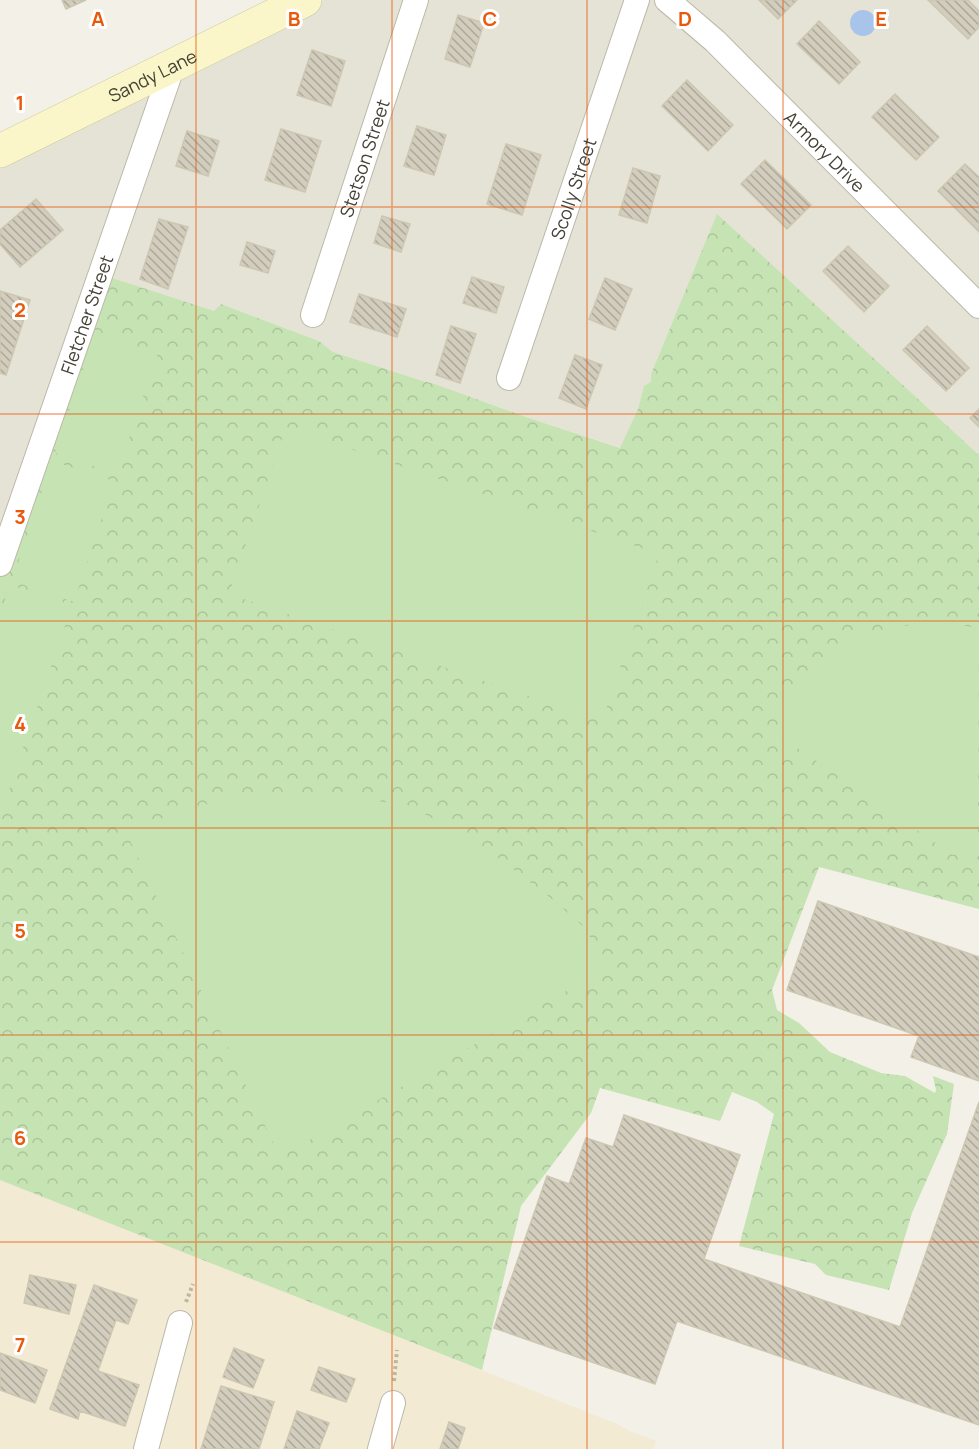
<svg xmlns="http://www.w3.org/2000/svg" width="979" height="1449" font-family="Manrope,sans-serif">
	<style>
		.residential { fill: #e5e3d5 }
		.commercial { fill: #f2ead3 }
		.park { fill: url(#park-crowns) }
		.garden { fill: #c6e3b3 }
		.water { fill: #a8c4ea }
		.building { fill: url(#building-back-hatch); stroke: #cdc6b1; stroke-width: 1.5 }
		.lines { fill: none; stroke-linecap: round; stroke-linejoin: round }
		.street-casing { stroke: #bcb9aa; stroke-width: 26 }
		.secondary-casing { stroke: #cec89a; stroke-width: 34 }
		.path { stroke: #bdb79c; stroke-width: 4; stroke-dasharray: 3 3; stroke-linecap: butt }
		.street { stroke: #fff; stroke-width: 24 }
		.secondary { stroke: #faf6c9; stroke-width: 33 }
		.grid { fill: none; stroke: #e8590c; stroke-width: 1.5; stroke-opacity: 0.55 }
		.labels { text-anchor: middle; dominant-baseline: central; stroke-width: 6; stroke-linejoin: round; paint-order: stroke }
		.street-label { font-size: 18px; fill: #444136; stroke: #fff }
		.grid-label { font-size: 20px; text-anchor: middle; font-weight: bold; fill: #e8590c; stroke: #fff; stroke-width: 6; stroke-linejoin: round; paint-order: stroke }
	</style>
	<defs>
		<pattern id="park-crowns" width="20" height="18" patternUnits="userSpaceOnUse" patternTransform="scale(1.5)"><rect width="20" height="18" fill="#c6e3b3"/><path d="M2 6a3 3 0 1 1 6 0M12 15a3 3 0 1 1 6 0" fill="none" stroke="#abc49b"/></pattern>
		<pattern id="building-back-hatch" width="6" height="6" patternUnits="userSpaceOnUse" patternTransform="scale(1.5)"><rect width="6" height="6" fill="#d2cdbd"/><path d="M-1 5l2 2M0 0l6 6M5-1l2 2" fill="none" stroke="#aca89a"/></pattern>
	</defs>
	<rect width="100%" height="100%" fill="#f2f0e7"/>
	<path class="residential" d="M297,0H979V455L717,215L651,374L652,382L644,387L638,409L621,448L529,418L435,384L423,381L333,352L319,341L221,304L214,312L103,275L0,569V149Z"/>
	<path class="commercial" d="M0,1179L617,1424L627,1430L656,1441L653,1449H0Z"/>
	<path class="park" d="M717,214L979,455V909L819,867L772,990L777,1010L799,1023L830,1052L881,1073L905,1076L935,1093L936,1090L933,1076L954,1084L947,1134L912,1213L889,1290L826,1275L815,1264L739,1246L774,1114L757,1102L732,1092L720,1121L600,1088L591,1113L521,1206L482,1370L0,1180V569L103,275L214,311L221,304L319,341L333,352L423,381L435,384L529,418L620,448L638,409L644,386L651,382V374Z"/>
	<path class="garden" d="M95,333L158,353L117,474L55,453Z
		M286,427L659,554L602,721L229,594Z
		M52,461L114,481L74,602L12,581Z
		M10,585L72,605L31,726L0,715V614Z
		M933,621L979,628L978,845L953,855L777,734L783,701L807,671L842,643L882,630Z
		M0,716L30,727L0,817Z
		M236,795H332L407,805L476,841L552,899L585,928L606,968L280,1157L125,830Z"/>
	<path class="water" d="M850 23a13 13 0 1 1 26 0a13 13 0 1 1-26 0Z"/>
	<path class="building" d="M62,0H86L66,9Z
		M759,0H797L778,19Z
		M928,0H968L979,11V27L968,39Z
		M458,15L484,23L470,67L445,59Z
		M819,21L860,62L839,84L797,44Z
		M312,50L345,61L331,106L297,95Z
		M687,80L733,125L708,151L662,106Z
		M895,94L939,137L916,160L872,117Z
		M417,126L446,135L434,175L404,166Z
		M281,129L321,141L305,192L265,180Z
		M187,131L219,141L208,176L176,166Z
		M506,144L541,155L522,215L487,204Z
		M765,160L811,205L787,229L741,184Z
		M965,164L979,177V232L938,191Z
		M633,168L660,176L647,223L619,215Z
		M36,199L63,230L20,267L0,244V230Z
		M382,216L410,224L401,252L374,243Z
		M159,219L188,227L168,289L140,279Z
		M247,242L275,251L268,273L240,265Z
		M848,246L889,286L864,312L823,271Z
		M472,277L504,287L496,313L463,303Z
		M605,278L632,289L615,330L589,319Z
		M0,291L30,300L6,375L0,373Z
		M359,294L406,309L397,337L350,322Z
		M451,326L476,334L460,383L436,375Z
		M927,326L969,368L946,391L903,350Z
		M575,355L602,365L586,409L559,398Z
		M979,409V427L970,418Z
		M818,901L979,957V1081L911,1057L919,1036L787,990Z
		M979,1102V1425L677,1321L655,1384L494,1328L547,1176L569,1184L586,1138L613,1147L624,1115L740,1155L704,1259L900,1327Z
		M30,1275L76,1285L69,1314L24,1303Z
		M94,1285L137,1300L128,1324L116,1320L98,1371L139,1385L125,1426L80,1411L78,1419L50,1409Z
		M234,1348L264,1360L253,1388L223,1377Z
		M0,1353L47,1370L35,1403L0,1390Z
		M319,1367L355,1379L346,1402L311,1390Z
		M221,1386L274,1402L259,1449H201Z
		M297,1411L329,1423L319,1449H284Z
		M449,1422L465,1428L458,1449H440Z"/>
	<g class="lines">
		<defs>
			<g id="street">
				<path id="s1" d="M667,0L715,41L979,306"/>
				<path id="s2" d="M313,315L416,0"/>
				<path id="s3" d="M509,378L637,0"/>
				<path id="s4" d="M0,564L173,65"/>
				<path d="M146,1449L180,1323"/>
				<path d="M380,1449L393,1403"/>
			</g>
			<g id="secondary">
				<path id="s5" d="M0,151L305,0"/>
			</g>
		</defs>
		<use href="#street" class="street-casing"/>
		<use href="#secondary" class="secondary-casing"/>
		<path class="path" d="M186,1302L193,1284
			M394,1381L397,1350"/>
		<use href="#street" class="street"/>
		<use href="#secondary" class="secondary"/>
	</g>
	<path class="grid" d="M196,0V1449M392,0V1449M587,0V1449M783,0V1449M0,207H979M0,414H979M0,621H979M0,828H979M0,1035H979M0,1242H979"/>
	<g class="labels">
		<g class="street-label">
			<text stroke="none"><textPath href="#s5" startOffset="170">Sandy Lane</textPath></text>
			<text stroke="none"><textPath href="#s1" startOffset="219">Armory Drive</textPath></text>
			<text stroke="none"><textPath href="#s2" startOffset="165">Stetson Street</textPath></text>
			<text stroke="none"><textPath href="#s3" startOffset="200">Scolly Street</textPath></text>
			<text stroke="none"><textPath href="#s4" startOffset="264">Fletcher Street</textPath></text>
		</g>
	</g>
	<g class="grid-label">
		<text x="98" y="26">A</text>
		<text x="294" y="26">B</text>
		<text x="490" y="26">C</text>
		<text x="685" y="26">D</text>
		<text x="881" y="26">E</text>
		<text x="20" y="110">1</text>
		<text x="20" y="317">2</text>
		<text x="20" y="524">3</text>
		<text x="20" y="731">4</text>
		<text x="20" y="938">5</text>
		<text x="20" y="1145">6</text>
		<text x="20" y="1352">7</text>
	</g>
</svg>
